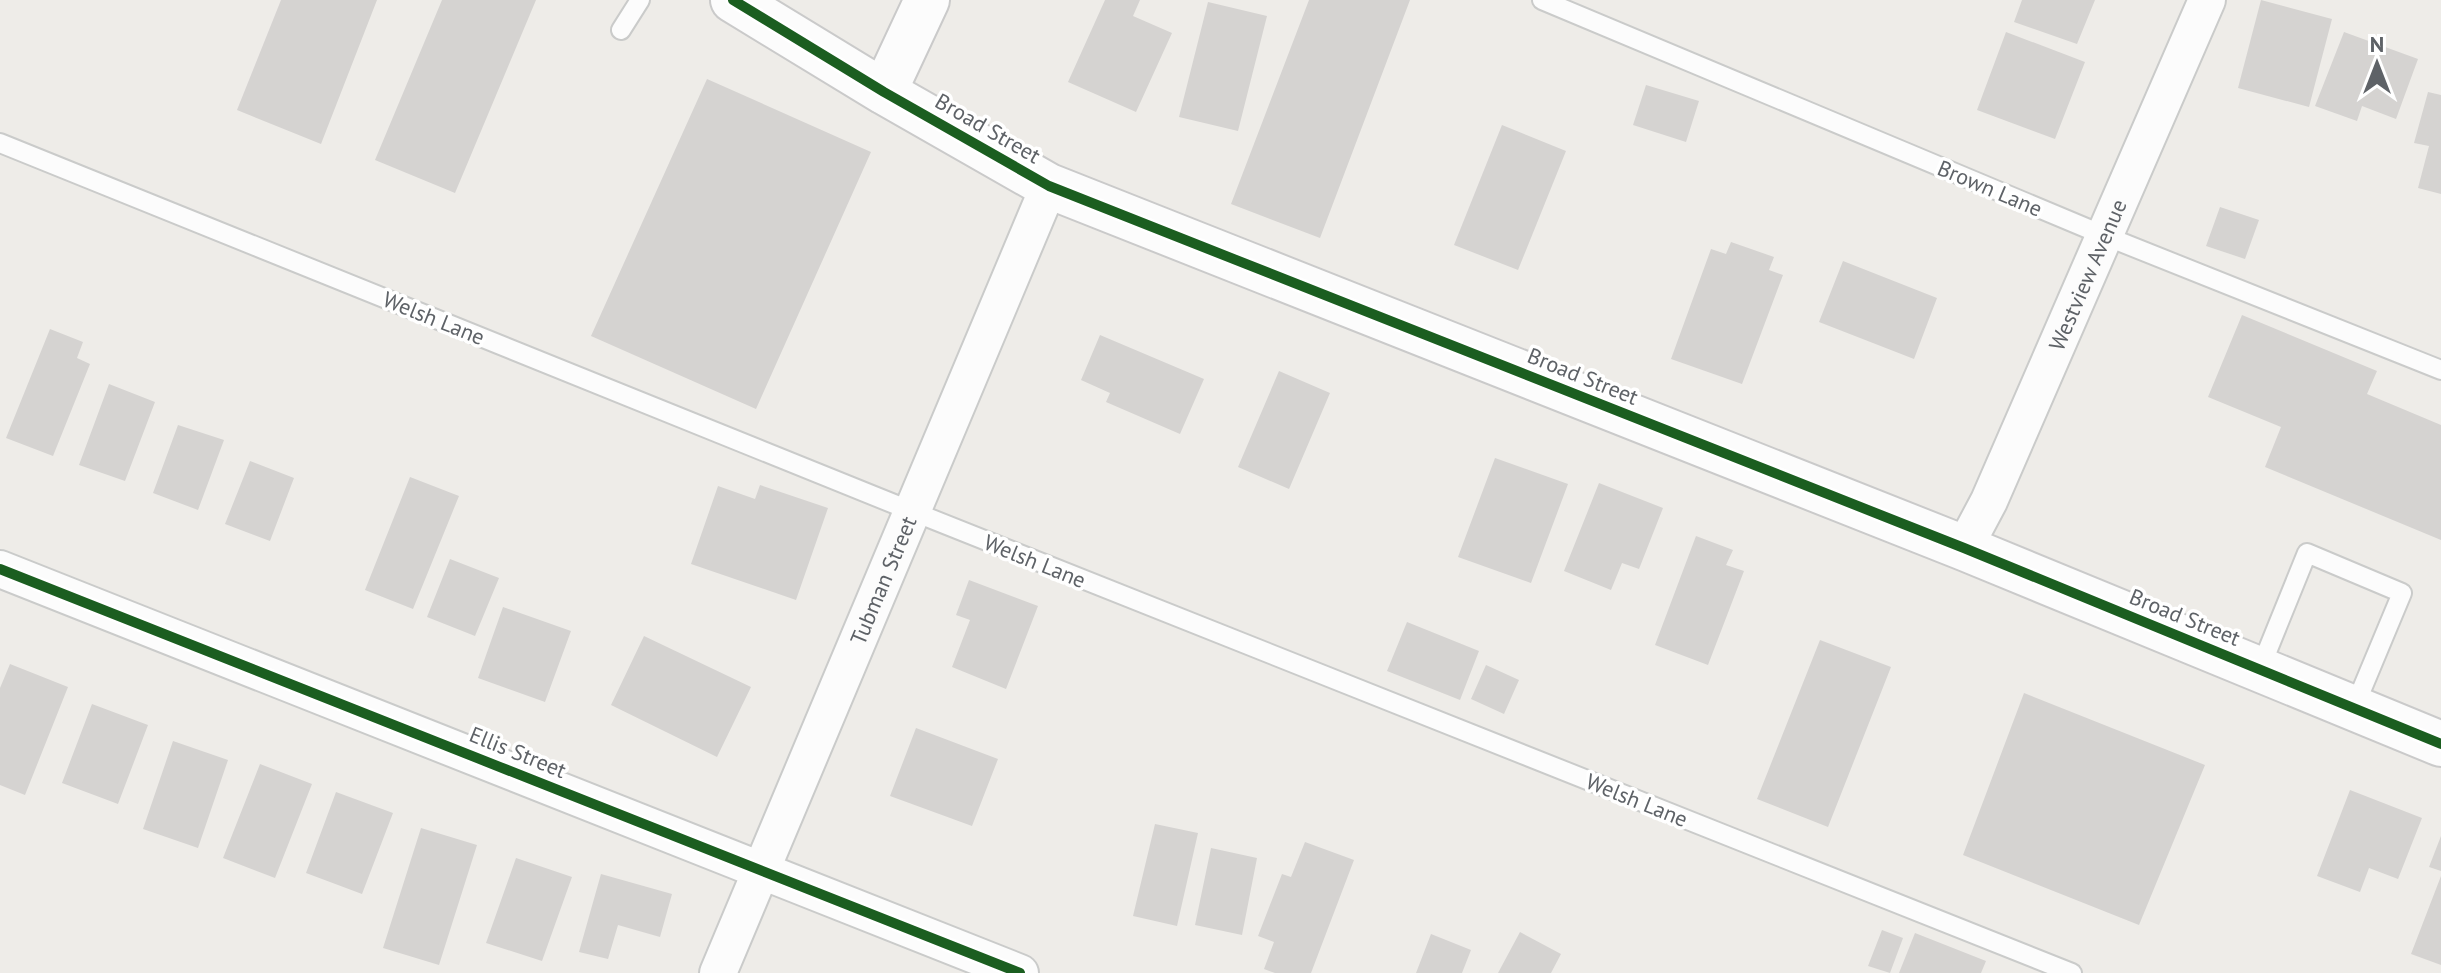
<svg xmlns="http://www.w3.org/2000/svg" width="2441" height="973" font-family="'PT Sans',sans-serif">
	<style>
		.building { fill: #d5d3d1 }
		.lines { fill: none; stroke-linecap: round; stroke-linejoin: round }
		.lane-casing { stroke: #cacbca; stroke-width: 22 }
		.street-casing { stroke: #cacbca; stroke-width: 40 }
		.secondary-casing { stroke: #cacaca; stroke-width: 48 }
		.lane { stroke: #fcfcfc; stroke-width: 18 }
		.street { stroke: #fcfcfc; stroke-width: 36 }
		.secondary { stroke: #fcfcfc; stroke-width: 44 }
		.cycleway-casing { stroke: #fff; stroke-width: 15 }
		.cycleway { stroke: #1b5e20; stroke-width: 10 }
		.labels { text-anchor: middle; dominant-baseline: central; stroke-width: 7; stroke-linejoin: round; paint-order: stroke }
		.street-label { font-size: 22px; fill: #5e6267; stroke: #fff }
	</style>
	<rect width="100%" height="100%" fill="#eeece8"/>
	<path class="building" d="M281,0H377L321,144L237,110Z
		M442,0H536L455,193L375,160Z
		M1105,0H1140L1133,16L1172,33L1136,112L1068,82Z
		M1309,0H1410L1320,238L1231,204Z
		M2022,0H2095L2077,44L2014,22Z
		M2261,0L2332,19L2309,107L2238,88Z
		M1208,2L1267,16L1238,131L1179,117Z
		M2006,32L2085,62L2055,139L1977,110Z
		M2344,32L2418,59L2396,119L2362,106L2357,121L2315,106Z
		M707,79L871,152L756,409L591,336Z
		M1646,85L1699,101L1686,142L1633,125Z
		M2428,92L2441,95V194L2418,188L2429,146L2414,143Z
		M1502,125L1566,151L1518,270L1454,245Z
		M2220,207L2259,220L2245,259L2206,246Z
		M1731,242L1774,257L1769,270L1783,275L1742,384L1671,359L1711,249L1726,254Z
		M1843,261L1937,298L1914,359L1819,322Z
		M2242,315L2377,371L2367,394L2441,425V540L2265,467L2281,427L2208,397Z
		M50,329L83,342L77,358L90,364L53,456L6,438Z
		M1100,335L1204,379L1180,434L1106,402L1110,393L1081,380Z
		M1279,371L1330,393L1289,489L1238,467Z
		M109,384L155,402L125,481L79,465Z
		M178,425L224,440L198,510L153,493Z
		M1495,458L1568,484L1531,583L1458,557Z
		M250,461L294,478L270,541L225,524Z
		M410,477L459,496L413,609L365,590Z
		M1599,483L1663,508L1639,569L1622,563L1611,590L1564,571Z
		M760,485L828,508L796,600L691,564L718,486L755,499Z
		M1696,536L1733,550L1726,565L1744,571L1708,665L1655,645Z
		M450,559L499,578L475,636L427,617Z
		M969,580L1038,606L1006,689L952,667L970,620L956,615Z
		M503,607L571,631L545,702L478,678Z
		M1407,622L1479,651L1460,700L1387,671Z
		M644,636L751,687L717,757L611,705Z
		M1820,640L1891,667L1828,827L1757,799Z
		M10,664L68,687L25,795L0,785V688Z
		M1486,665L1519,680L1504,714L1471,699Z
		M2024,693L2205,765L2139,925L1963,855Z
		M92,704L148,725L118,804L62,783Z
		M916,728L998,759L972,826L890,796Z
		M173,741L228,760L198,848L143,829Z
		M260,764L312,784L275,878L223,858Z
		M2350,790L2422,818L2398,879L2369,868L2360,892L2317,876Z
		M336,792L393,813L362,894L306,873Z
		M1155,824L1198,833L1177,926L1133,916Z
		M421,828L477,845L439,965L383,948Z
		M2441,836V871L2429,867Z
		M1305,842L1354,860L1311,973H1275L1264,969L1274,942L1258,936L1282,874L1291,877Z
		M1211,848L1257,858L1242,935L1195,925Z
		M516,858L572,877L542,961L486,943Z
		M601,874L672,894L660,937L618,925L608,959L579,952Z
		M2441,876V965L2411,954Z
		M1882,930L1903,938L1890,973L1868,966Z
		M1520,932L1561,954L1551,973H1498Z
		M1915,933L1986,961L1981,973H1899Z
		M1431,934L1471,950L1462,973H1416Z"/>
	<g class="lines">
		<defs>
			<path id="lane" d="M1542,0L2103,235L2441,370
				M621,30L640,0
				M0,143L914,512L2072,973
				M2260,669L2307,553L2402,593L2354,708"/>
			<g id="street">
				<path id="s1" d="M1964,548L1989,501L2207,0"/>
				<path d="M0,569L1020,973"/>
				<path id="s2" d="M718,973L1049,186"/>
			</g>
			<path id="secondary" d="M733,0L884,92L1049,186L1964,548L2441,744
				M884,92L927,0"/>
		</defs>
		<use href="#lane" class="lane-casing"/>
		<use href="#street" class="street-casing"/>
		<use href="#secondary" class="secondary-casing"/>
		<use href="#lane" class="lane"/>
		<use href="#street" class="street"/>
		<use href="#secondary" class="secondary"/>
		<defs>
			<path id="cycleway" d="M733,0L884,92L1049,186L1964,548L2441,744
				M0,569L1020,973"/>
		</defs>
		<use href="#cycleway" class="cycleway-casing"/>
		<use href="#cycleway" class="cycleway"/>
	</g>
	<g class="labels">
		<g class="street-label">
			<text transform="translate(988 128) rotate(30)">Broad Street</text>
			<text transform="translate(1990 188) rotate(23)">Brown Lane</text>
			<text stroke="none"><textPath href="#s1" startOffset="300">Westview Avenue</textPath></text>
			<text transform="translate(434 318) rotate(22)">Welsh Lane</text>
			<text transform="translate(1583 376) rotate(22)">Broad Street</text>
			<text transform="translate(1035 561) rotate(22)">Welsh Lane</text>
			<text stroke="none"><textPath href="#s2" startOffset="426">Tubman Street</textPath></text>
			<text transform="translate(2185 617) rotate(22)">Broad Street</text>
			<text transform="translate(518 752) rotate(22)">Ellis Street</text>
			<text transform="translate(1637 800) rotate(22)">Welsh Lane</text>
		</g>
	</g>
	<g transform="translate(2377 64)" stroke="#ffffff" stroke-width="6" paint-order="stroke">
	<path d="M0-6L14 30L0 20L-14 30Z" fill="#5e6267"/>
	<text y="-12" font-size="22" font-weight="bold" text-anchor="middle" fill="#5e6267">N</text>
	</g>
</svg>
